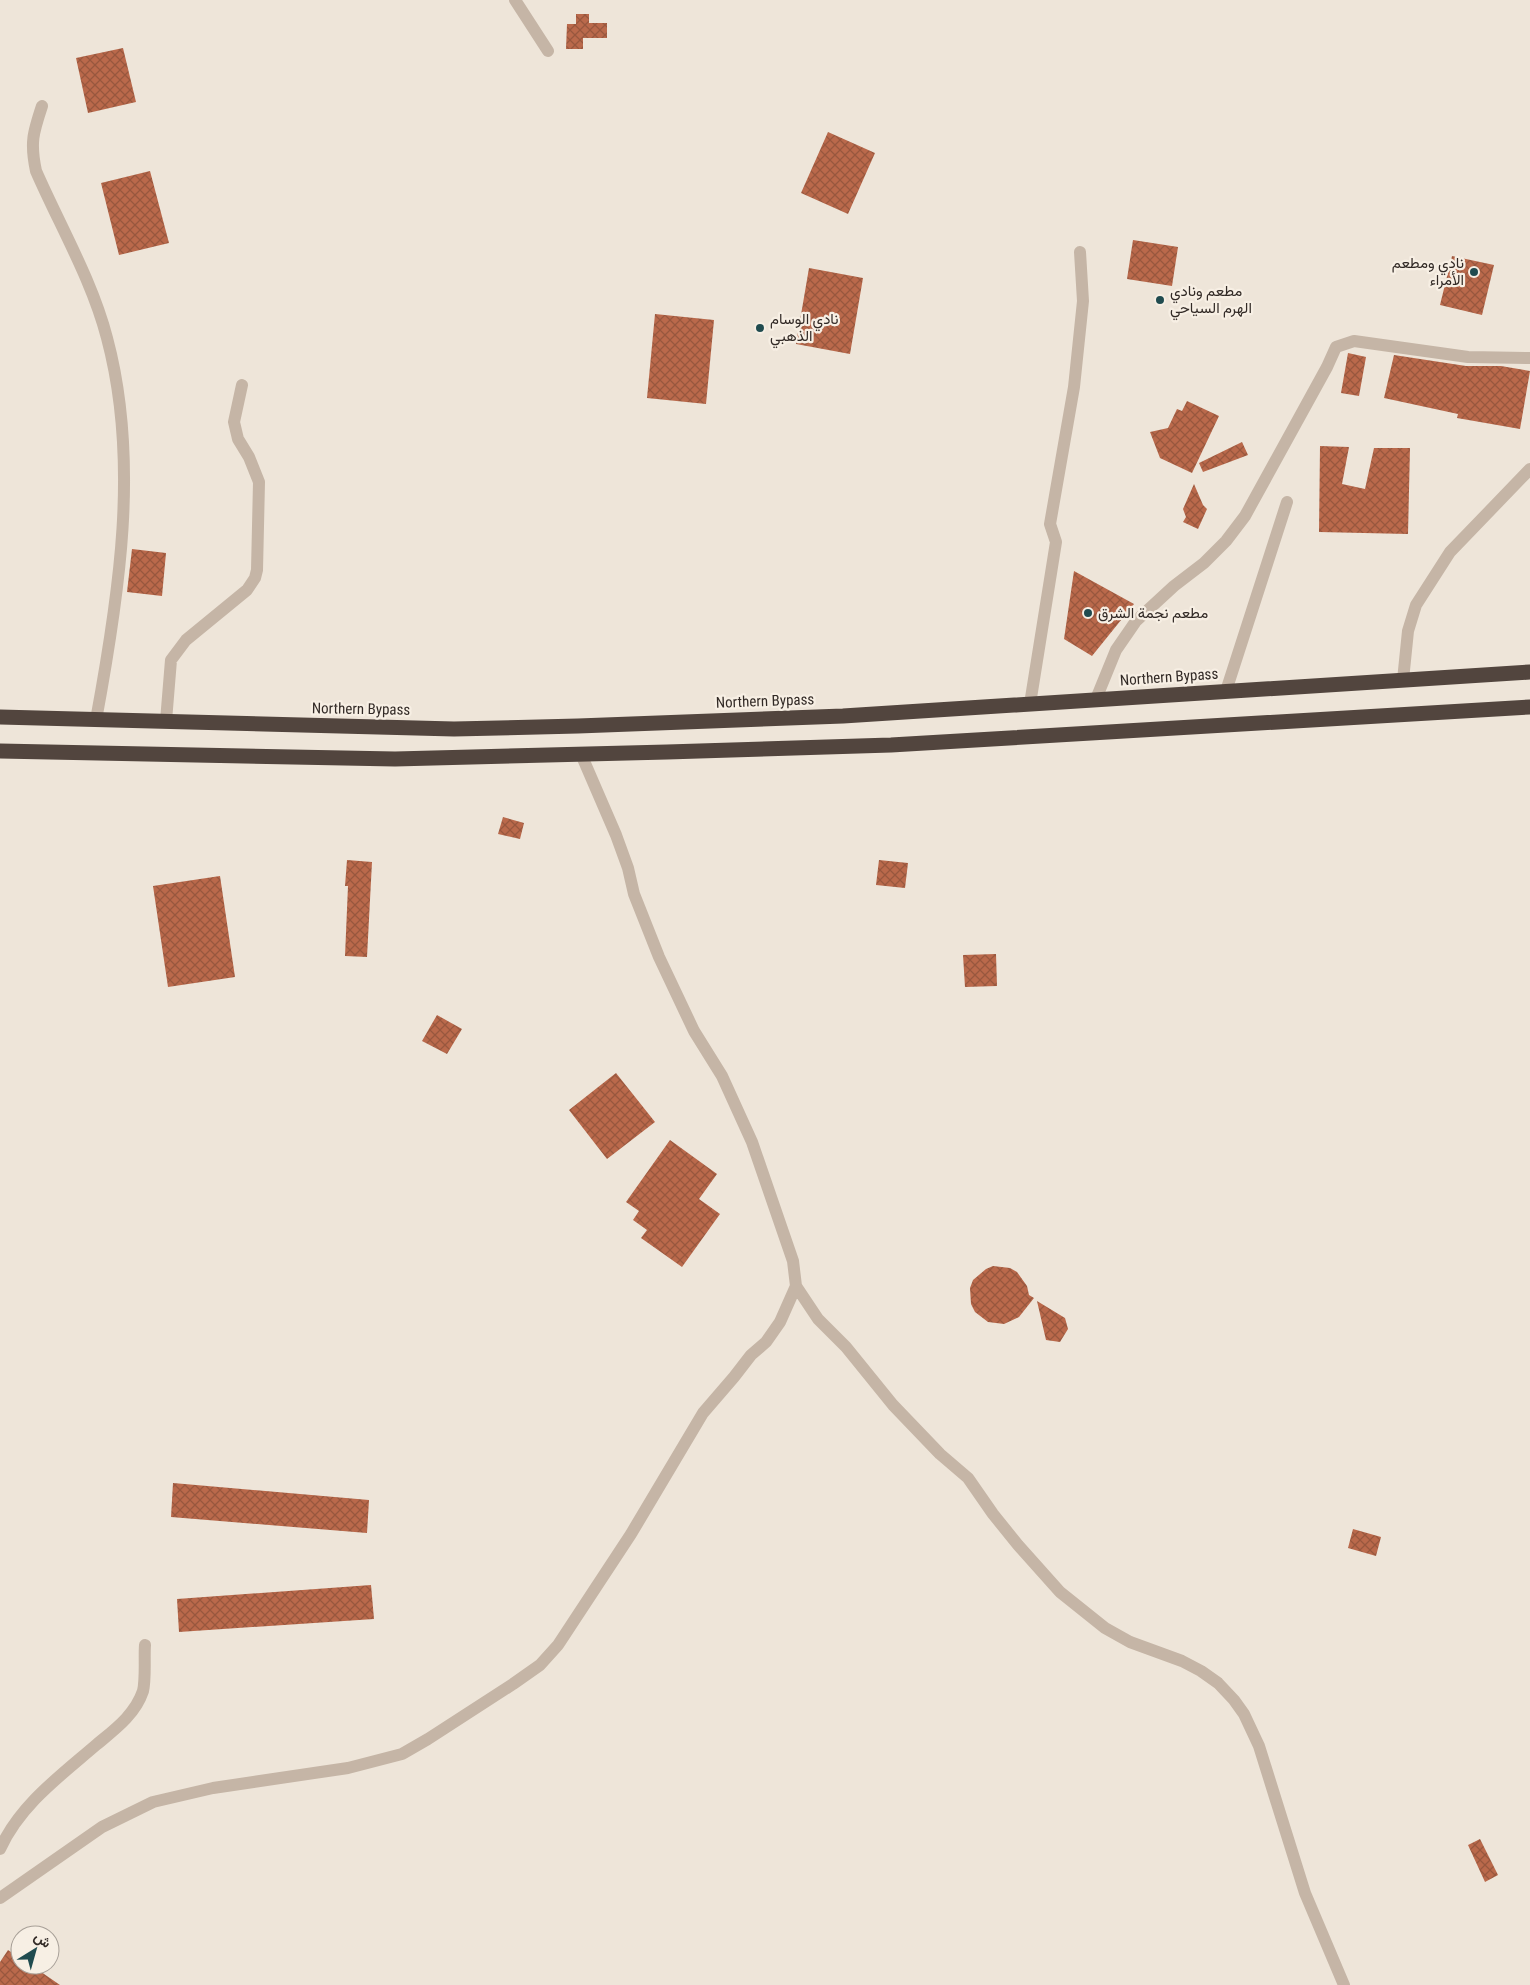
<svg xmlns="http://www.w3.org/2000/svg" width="1530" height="1985" font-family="'Roboto Condensed',Vazirmatn,sans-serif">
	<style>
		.building { fill: url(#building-cross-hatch) }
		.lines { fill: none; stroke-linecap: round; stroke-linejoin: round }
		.minor { stroke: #c5b5a6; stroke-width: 12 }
		.highway { stroke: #52453e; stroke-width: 15 }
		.poi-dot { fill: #204b4f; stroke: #f7efe4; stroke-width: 2 }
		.labels { text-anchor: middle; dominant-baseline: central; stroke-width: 4.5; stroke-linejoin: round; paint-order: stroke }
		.poi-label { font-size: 15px; fill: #322a26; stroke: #f7efe4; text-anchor: start }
		.street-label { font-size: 15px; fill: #322a26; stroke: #f7efe4 }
	</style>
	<defs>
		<pattern id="building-cross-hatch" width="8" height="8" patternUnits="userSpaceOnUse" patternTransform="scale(1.25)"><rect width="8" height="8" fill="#ba694b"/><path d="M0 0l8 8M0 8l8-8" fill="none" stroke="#98573e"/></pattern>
	</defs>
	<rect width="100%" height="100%" fill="#eee5d9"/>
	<path class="building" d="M576,14H589V23H607V38H583V49H566L567,24H576Z
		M123,48L136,102L88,113L76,58Z
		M828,132L875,153L848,214L801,193Z
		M150,171L169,243L119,255L101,183Z
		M1133,240L1178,247L1172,286L1127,279Z
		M1452,256L1494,265L1482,315L1440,305Z
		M809,268L863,278L850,354L796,344Z
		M655,314L714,320L706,404L647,398Z
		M1348,353L1366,357L1359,396L1341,393Z
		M1394,355L1466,366H1501L1530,371L1520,429L1457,418L1458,414L1384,398Z
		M1187,401L1219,416L1192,473L1160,458L1150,432L1168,428L1177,409L1182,411Z
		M1242,442L1248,455L1203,472L1199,463Z
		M1320,446L1349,447L1342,484L1365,489L1374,448H1410L1408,534L1319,532Z
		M1194,484L1203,505L1207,509L1198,529L1183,522L1186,517L1183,509Z
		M132,549L166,553L162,596L127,592Z
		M1074,571L1134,604L1092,656L1064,639Z
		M503,817L524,823L520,839L498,834Z
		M347,860L372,862L367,957L345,956L348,886H345Z
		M879,860L908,863L905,888L876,885Z
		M220,876L235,977L168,987L153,886Z
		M996,954L997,986L965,987L963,955Z
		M437,1015L462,1029L447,1054L422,1041Z
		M616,1073L655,1122L607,1159L569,1110Z
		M670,1140L717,1174L699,1199L720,1214L682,1267L641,1238L647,1230L633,1220L639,1211L626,1202Z
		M993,1266L1010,1268L1017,1272L1027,1286L1029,1295L1034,1298L1019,1317L1004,1324L988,1322L975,1312L971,1304L970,1288L973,1280L986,1269Z
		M1037,1301L1065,1318L1068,1329L1060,1342L1046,1340Z
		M173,1483L369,1500L367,1533L171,1517Z
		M1353,1529L1381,1537L1376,1556L1348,1548Z
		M371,1585L374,1619L179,1632L177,1599Z
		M1480,1839L1498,1875L1485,1882L1468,1845Z
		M8,1950L20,1958V1965H31L60,1985H0V1962Z"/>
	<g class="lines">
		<path class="minor" d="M515,0L548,51
			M42,106C33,133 30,143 36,171C60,226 92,280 107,338C140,461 119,596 96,720
			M1403,680L1408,631L1416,605L1450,552L1530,469
			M1226,691L1287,502
			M1096,699L1116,650L1136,621L1174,586L1204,563L1226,541L1245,516L1327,367L1336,347L1354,341L1468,357L1530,358
			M1030,704L1056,542L1050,524L1074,387L1083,301L1080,252
			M166,721L171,660L186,640L247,590L255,578L257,570L259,482L249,457L238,439L234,422L242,385
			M581,754L616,835L628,868L634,894L659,957L694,1031L722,1076L752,1142L793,1261L796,1286L818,1319L846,1347L893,1405L940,1454L968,1478L993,1514L1018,1545L1060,1592L1105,1628L1130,1642L1182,1661L1201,1671L1218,1683L1234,1700L1244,1714L1259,1746L1305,1893L1344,1985
			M0,1849C20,1805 60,1776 96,1745C114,1730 135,1715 143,1691C146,1679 144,1657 145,1645
			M0,1898L102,1827L153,1802L213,1788L348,1768L402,1754L428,1739L513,1684L540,1665L558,1645L631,1534L703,1413L734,1377L751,1355L766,1342L780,1322L796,1286"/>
		<path class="highway" d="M0,717L454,729L578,726L843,716L1530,672
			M0,751L395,759L667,752L891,745L1530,707"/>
	</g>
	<g class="poi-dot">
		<circle cx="1474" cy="272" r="5"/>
		<circle cx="1160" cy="300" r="5"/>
		<circle cx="760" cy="328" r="5"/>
		<circle cx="1088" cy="613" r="5"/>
	</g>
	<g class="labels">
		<g class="poi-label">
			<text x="1464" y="263" text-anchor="end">نادي ومطعم<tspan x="1464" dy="17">الأمراء</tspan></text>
			<text x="1170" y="291">مطعم ونادي<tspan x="1170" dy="17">الهرم السياحي</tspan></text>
			<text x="770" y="319">نادي الوسام<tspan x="770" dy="17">الذهبي</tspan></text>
			<text x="1098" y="613">مطعم نجمة الشرق</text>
		</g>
		<g class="street-label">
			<text transform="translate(1169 677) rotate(-4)">Northern Bypass</text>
			<text transform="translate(765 701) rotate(-2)">Northern Bypass</text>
			<text transform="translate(361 709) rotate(1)">Northern Bypass</text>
		</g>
	</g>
	<g transform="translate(35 1950) rotate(37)"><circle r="24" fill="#f7efe4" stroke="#a8a098"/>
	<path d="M0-4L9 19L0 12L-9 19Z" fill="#204b4f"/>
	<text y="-8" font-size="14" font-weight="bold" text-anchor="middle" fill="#322a26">ش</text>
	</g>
</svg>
